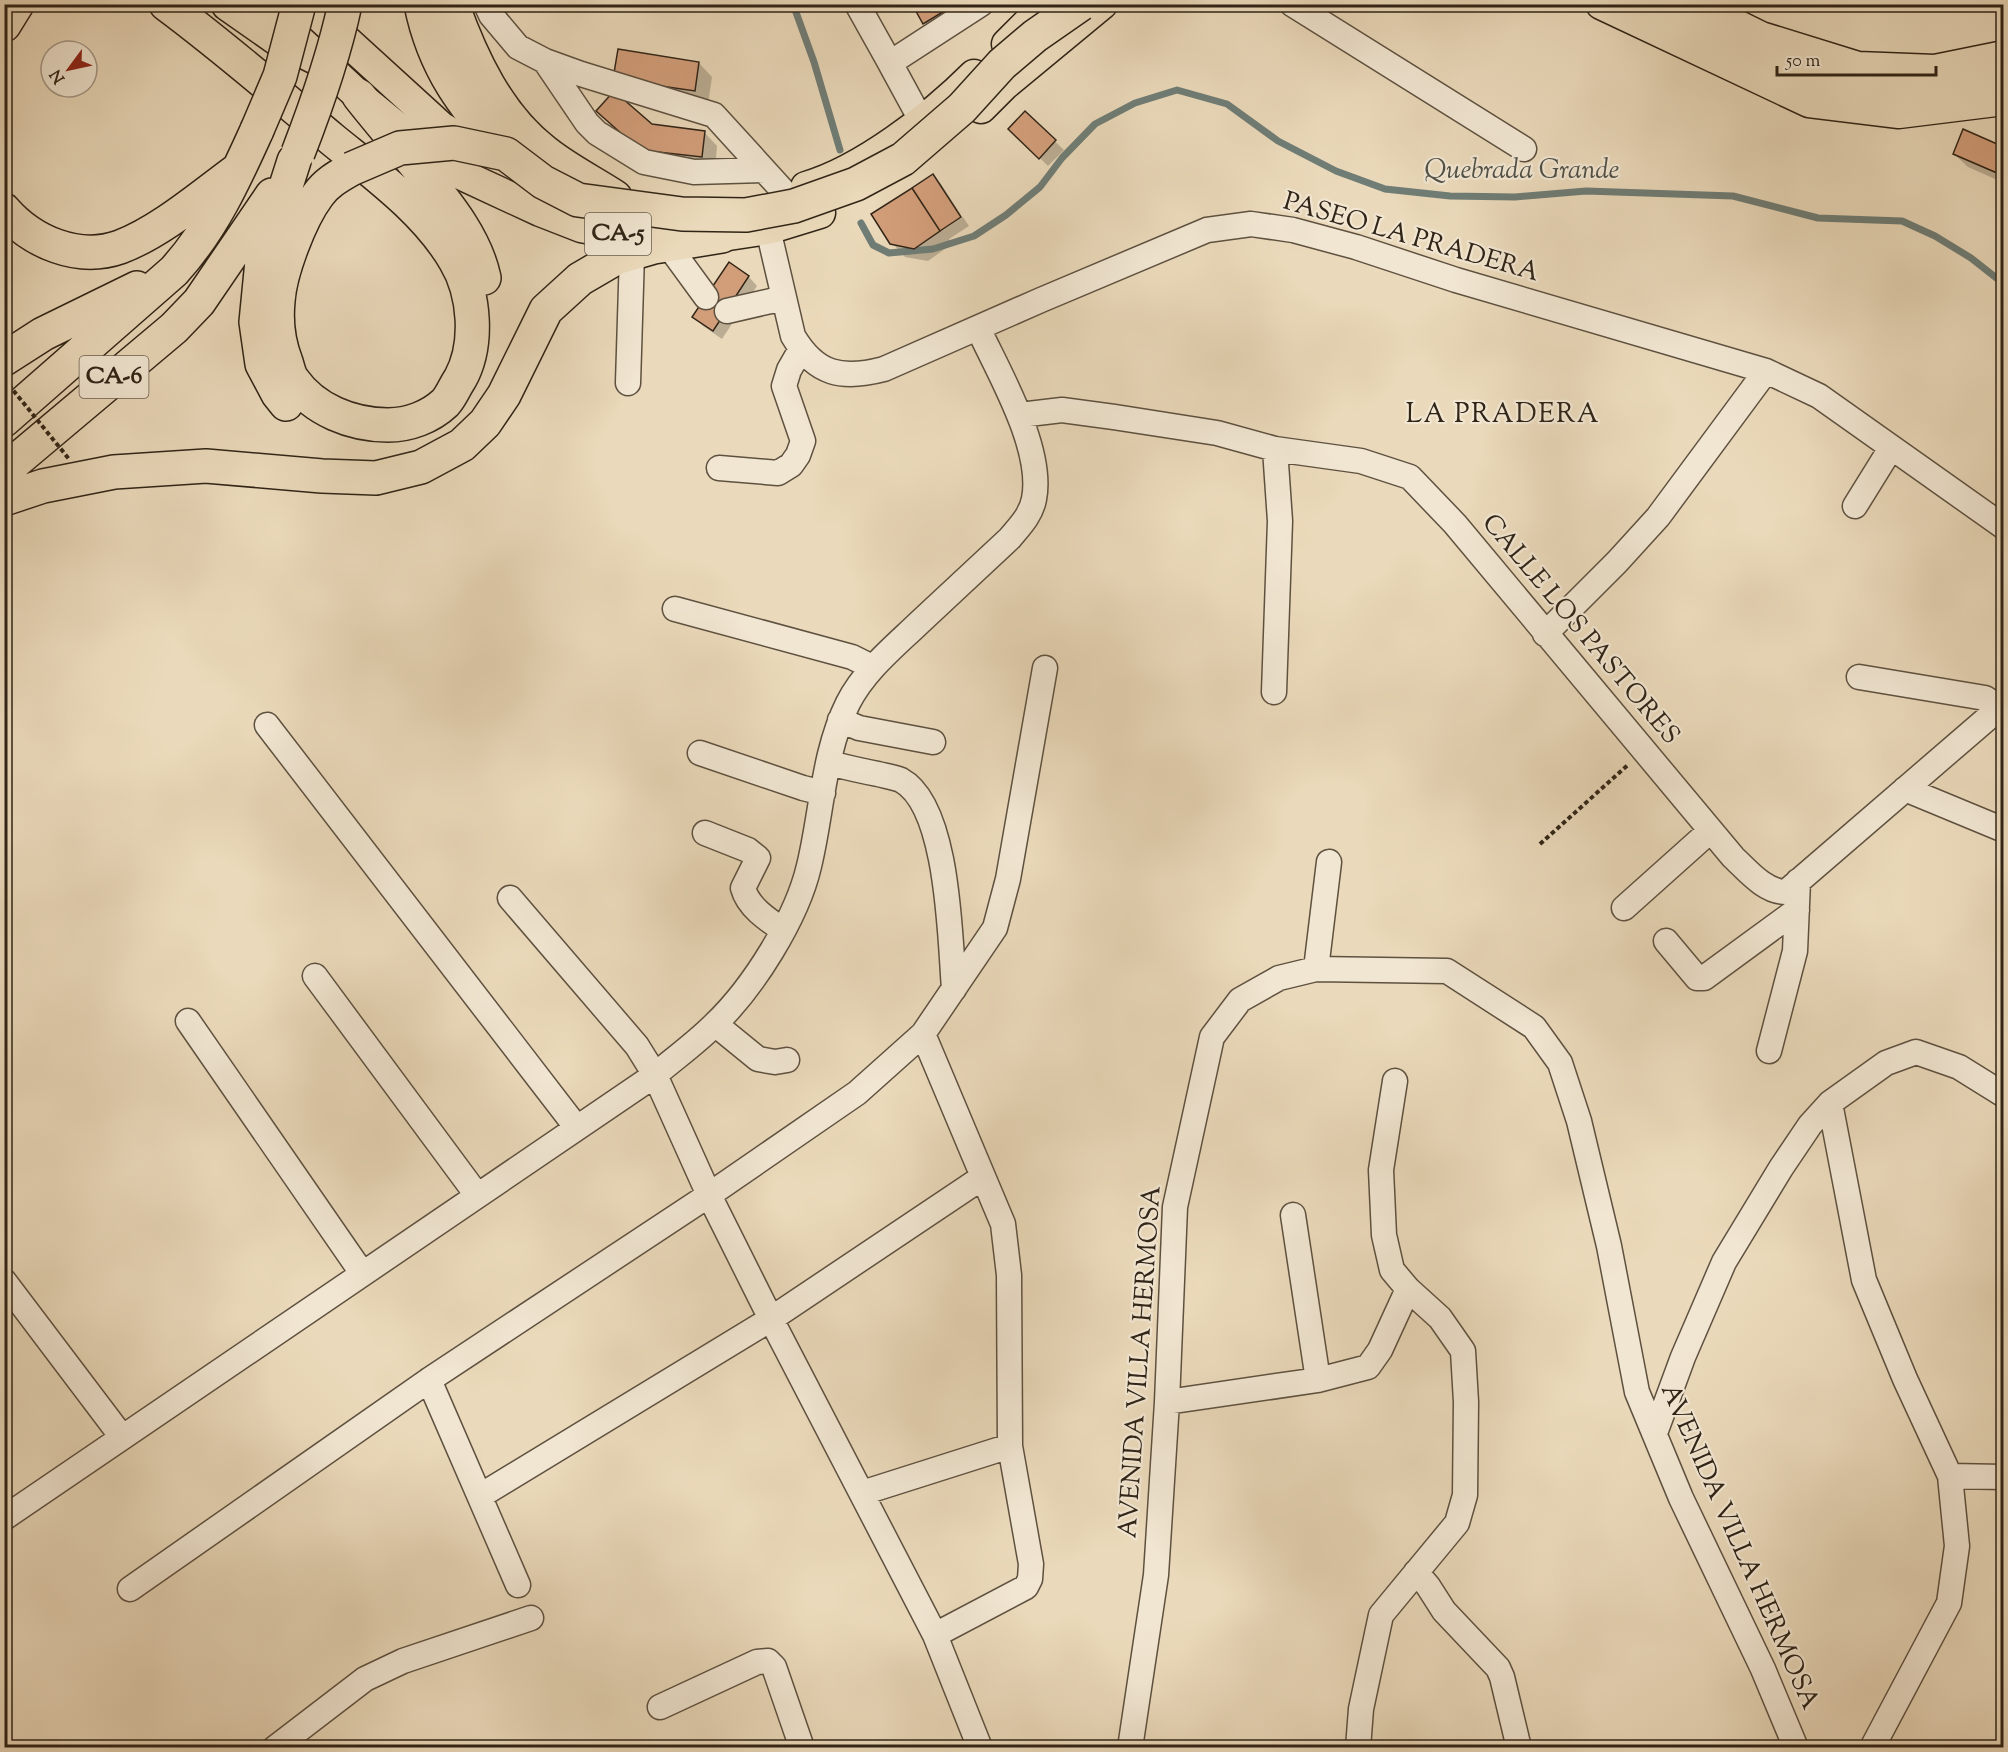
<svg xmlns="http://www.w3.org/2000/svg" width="2008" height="1752" font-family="'Sorts Mill Goudy',serif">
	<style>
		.shadow { fill: #0003 }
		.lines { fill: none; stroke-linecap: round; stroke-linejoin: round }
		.stream { stroke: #6f7d76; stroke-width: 7 }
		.building { fill: #d29e7a; stroke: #302417; stroke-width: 1.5 }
		.minor-casing { stroke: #5e5140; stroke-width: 27 }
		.major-casing { stroke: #302417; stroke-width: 33 }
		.highway-casing { stroke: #302417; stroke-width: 36 }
		.path { stroke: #302417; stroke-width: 4; stroke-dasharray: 4.5 3; stroke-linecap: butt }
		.minor { stroke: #f1e6d2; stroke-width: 24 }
		.major { stroke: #ead9ba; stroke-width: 30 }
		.highway { stroke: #ead9ba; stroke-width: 33 }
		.highway-bridge-casing { stroke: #302417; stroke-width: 36; stroke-linecap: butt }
		.path-bridge { stroke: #302417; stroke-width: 4; stroke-dasharray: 4.5 3; stroke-linecap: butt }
		.highway-bridge { stroke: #ead9ba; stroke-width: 33 }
		.labels { text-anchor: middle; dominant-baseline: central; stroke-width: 4.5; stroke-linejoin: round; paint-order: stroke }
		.shield { fill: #f1e6d2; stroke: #6a5e4f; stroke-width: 1.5 }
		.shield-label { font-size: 24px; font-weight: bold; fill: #302417 }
		.street-label { font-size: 26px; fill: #302417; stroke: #f1e6d2 }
		.water-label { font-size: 27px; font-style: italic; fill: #505147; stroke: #f1e6d2 }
		.neighbourhood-label { font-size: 27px; letter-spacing: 1.5px; fill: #302417; stroke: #f1e6d2 }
	</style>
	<rect width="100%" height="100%" fill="#ead9ba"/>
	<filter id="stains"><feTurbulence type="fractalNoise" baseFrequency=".00333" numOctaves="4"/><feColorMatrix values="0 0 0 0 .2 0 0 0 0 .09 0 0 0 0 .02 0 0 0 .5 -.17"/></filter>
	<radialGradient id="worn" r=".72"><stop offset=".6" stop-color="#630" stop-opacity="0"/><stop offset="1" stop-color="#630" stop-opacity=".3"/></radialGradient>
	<path class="shadow" d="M914,4H1004L942,41L925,23Z
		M699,63L712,77L708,104L628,91Z
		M598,111L651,125L704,132L717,146L715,170L655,163Z
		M1025,113L1064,150L1048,166L1010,129Z
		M2004,148V183L1968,167L1954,154Z
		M933,176L941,184L961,215L942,228V231L963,217L969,226L949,239L952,244L928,261L905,257L892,243Z
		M729,264L749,277L757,286L722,339L703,326L694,317Z"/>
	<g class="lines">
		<path class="stream" d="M793,4L814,62L840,150
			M861,223L873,245L889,253L933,249L974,236L1006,215L1040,187L1062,158L1095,124L1135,103L1177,90L1227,104L1278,141L1336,171L1385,189L1450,196L1515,197L1586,191L1733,196L1818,218L1902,221L1935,236L1971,258L2004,284"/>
	</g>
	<path class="building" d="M912,4H956L923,24Z
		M618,49L699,62L695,91L613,79Z
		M614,91L652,124L705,131L702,157L640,150L596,111Z
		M1025,111L1056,140L1039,159L1008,129Z
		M1963,129L2004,147V176L1953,154Z
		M933,174L961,217L940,231L912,188Z
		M912,188L940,231L914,249L890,244L871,214Z
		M729,262L749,276L713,331L692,317Z"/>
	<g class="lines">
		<defs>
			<path id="minor" d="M486,4L491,15L518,47L545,61L581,74L714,115L785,193
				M857,4L890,63
				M1292,4L1524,149
				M545,61L587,123L597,133L644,162L694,172L764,170
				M921,120L890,63L981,4
				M768,229L793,336C816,375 842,380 884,369L1041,300L1207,230L1251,224L1293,230L1356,247L1456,280L1766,371L1819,396L2004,527
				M668,245L706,297
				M727,311L784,298
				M628,383L632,254
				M1020,415L1062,410L1114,417L1217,433L1275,449L1361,461L1410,477L1455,524L1733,857C1748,871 1765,892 1786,892L2004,704
				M719,468L778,473L791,465L798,455L803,441L784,386L789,370L801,349
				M1855,506L1891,448
				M675,609L852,657L872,667
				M1545,634L1617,562L1658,517L1766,371
				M1859,677L1985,698L2000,708
				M1274,692L1280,521L1275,449
				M840,720L859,728L933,742
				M267,725L577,1128
				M700,753L803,788L823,793
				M829,763C845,767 862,771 878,774C886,776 894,777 901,780C949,806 950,940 954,989
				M1905,789L2004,830
				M705,833L748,850L758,858L743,888C748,907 768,920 783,930
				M510,898L637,1046L655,1075L709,1195L771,1319L935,1635L980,1748
				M1624,908L1710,831
				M1666,941L1697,978H1704L1797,910
				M1316,969L1329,862
				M315,976L477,1195
				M188,1021L362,1273
				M715,1024L758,1059L775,1062L787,1060
				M923,1034L1003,1224L1009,1275L1010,1446L1031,1564L1030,1579L1026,1587L935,1635
				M1769,1051L1795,951L1798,881
				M1830,1103L1864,1280L1905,1379L1950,1476L1957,1546L1949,1603L1872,1748
				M1293,1215L1318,1380
				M4,1281L122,1437
				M429,1380L518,1585
				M1167,1402L1318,1380L1368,1367L1380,1350L1408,1289
				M1655,1433L1683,1357L1724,1262L1781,1168L1810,1125L1830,1103L1886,1063L1916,1052L1959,1067L2004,1095
				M1950,1476L2004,1477
				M862,1493L1010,1446
				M480,1496L771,1319L983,1177
				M4,1518L655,1075C675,1058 696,1043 714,1025C753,988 797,918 809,866C822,813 823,753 848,703C865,670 894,647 920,622C950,594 980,566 1010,538C1020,526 1031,515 1034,499C1044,449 999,373 978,328
				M1416,1572L1428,1586L1444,1611L1498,1668L1502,1677L1519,1748
				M130,1589L429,1380L709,1195L857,1093L923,1034L995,928L1008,879L1045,668
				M660,1707L757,1662L768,1661L774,1667L802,1748
				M275,1748L365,1679L403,1661L531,1618
				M1130,1748L1156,1575L1167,1402L1175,1207L1212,1037L1240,1000L1279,978L1316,969L1447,971L1534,1027L1560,1063L1579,1121L1609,1246L1637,1392L1681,1498L1763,1669L1796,1748
				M1358,1748L1361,1709L1381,1615L1457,1523L1465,1495L1466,1402L1463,1351L1440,1318L1408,1289L1392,1270L1384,1235L1381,1170L1395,1081"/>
			<path id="major" d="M260,4L359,96L420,146L458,173L540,211L581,227L628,236H722L768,229L820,213
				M306,4L441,127L477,149
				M1601,4L1809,102L1899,113L2004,100
				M1694,4L1761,37L1858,67L1935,70L2004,56
				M1007,44L1047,4
				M981,108L1004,85L1102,4
				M806,187C862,171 933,116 974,75"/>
			<path id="highway" d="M166,4C224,47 278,94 333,140C376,175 426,211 455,260C475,293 479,345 460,379C455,386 451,397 445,403C430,417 409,425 388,425C352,425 314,410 293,380C289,375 288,368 286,362C279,344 276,321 278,301C280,272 300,219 318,195C326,183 339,176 351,169
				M228,4L278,39L319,59
				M421,4C434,69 464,106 506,154
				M452,4C471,58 498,116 545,152C566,169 592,182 615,197
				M1654,4L1732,44L1763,57L1818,74L1906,87H1944L2004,79
				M4,25L17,4
				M359,96C377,119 396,141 415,164C442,198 475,235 484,278
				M4,210C32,242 78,262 120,247C160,232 202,196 236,171
				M4,359L43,334L137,288
				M286,404L278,394L262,364L256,322L262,261L294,161
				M4,420L174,271C212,229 234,181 257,130
				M4,471L174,328L199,302L272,195
				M4,499L43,486L114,472L206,466L322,476L376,478L421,467L462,445L485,423L504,395L546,310L580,279L616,258L654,247L722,236"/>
		</defs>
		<use href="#minor" class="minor-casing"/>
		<use href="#major" class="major-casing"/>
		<use href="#highway" class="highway-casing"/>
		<path class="path" d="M1540,844L1629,764"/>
		<use href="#minor" class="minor"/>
		<use href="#major" class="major"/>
		<use href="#highway" class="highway"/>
		<defs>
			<path id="highway-bridge" d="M257,130L280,76L299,4
				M298,153C317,104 334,56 345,4
				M351,169L400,148L454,143L506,154L543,182L578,200L682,214L746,215L794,206L856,184L903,159L962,108L1002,64L1035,36L1081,4"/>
		</defs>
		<use href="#highway-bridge" class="highway-bridge-casing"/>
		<path class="path-bridge" d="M4,379L69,459"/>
		<use href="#highway-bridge" class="highway-bridge"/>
	</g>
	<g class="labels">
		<g class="shield">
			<rect x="585" y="213" width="66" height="42" rx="4.5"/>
			<rect x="79.5" y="356" width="69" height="42" rx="4.5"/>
		</g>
		<g class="shield-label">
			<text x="618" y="234">CA-5</text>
			<text x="114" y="377">CA-6</text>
		</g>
		<g class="street-label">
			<text transform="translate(1411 238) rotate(16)">PASEO LA PRADERA</text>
			<text transform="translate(1580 630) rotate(50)">CALLE LOS PASTORES</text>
			<text transform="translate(1141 1362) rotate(-86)">AVENIDA VILLA HERMOSA</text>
			<text transform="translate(1739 1547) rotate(66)">AVENIDA VILLA HERMOSA</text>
		</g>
		<g class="water-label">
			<text x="1522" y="171">Quebrada Grande</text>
		</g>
		<g class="neighbourhood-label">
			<text x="1503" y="415">LA PRADERA</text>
		</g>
	</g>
	<rect width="2008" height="1752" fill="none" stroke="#ead9ba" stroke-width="24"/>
	<rect x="6" y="6" width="1996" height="1740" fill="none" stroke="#302417" stroke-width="3"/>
	<rect x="12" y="12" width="1984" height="1728" fill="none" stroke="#302417" stroke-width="1.5"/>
	<g transform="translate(69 69) rotate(237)"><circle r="28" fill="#f1e6d2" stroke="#a49887" stroke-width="1.5"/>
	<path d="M0-4.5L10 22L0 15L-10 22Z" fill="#8f2418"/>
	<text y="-9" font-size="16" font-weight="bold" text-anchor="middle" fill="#302417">N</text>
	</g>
	<path d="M1777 66v9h159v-9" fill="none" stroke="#302417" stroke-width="3"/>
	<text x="1786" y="66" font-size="18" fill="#302417" stroke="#f1e6d2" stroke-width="4.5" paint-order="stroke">50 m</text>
	<rect width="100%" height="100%" filter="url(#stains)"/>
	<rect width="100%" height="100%" fill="url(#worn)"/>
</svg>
